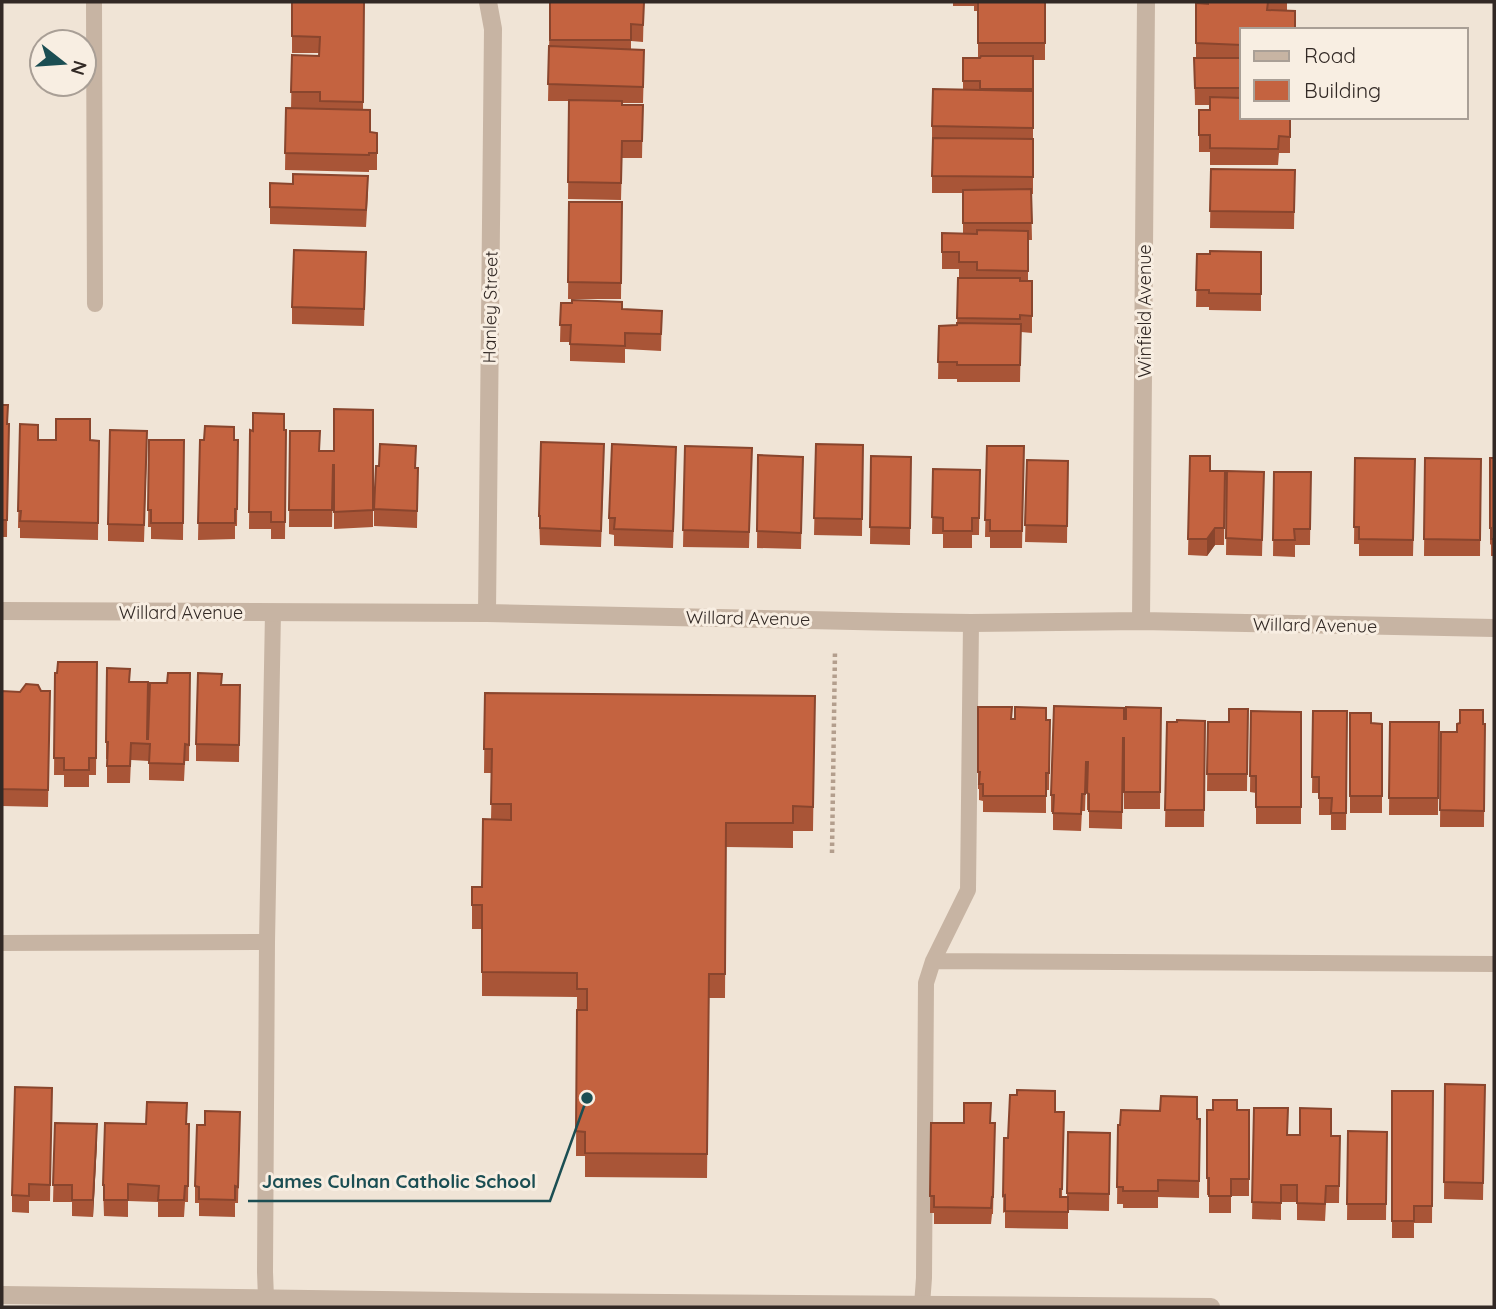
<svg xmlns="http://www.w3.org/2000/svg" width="1496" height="1309" font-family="Quicksand,sans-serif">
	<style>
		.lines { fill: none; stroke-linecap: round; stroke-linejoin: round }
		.path { stroke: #b39e8d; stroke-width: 4.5; stroke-dasharray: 3.5 3.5; stroke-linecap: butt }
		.service { stroke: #c7b4a3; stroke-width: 16 }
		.minor { stroke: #c7b4a3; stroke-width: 18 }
		.wall { fill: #a95537 }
		.shaded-wall { fill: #89452d }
		.building { fill: #c46340; stroke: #89452d; stroke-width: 2 }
		.labels { text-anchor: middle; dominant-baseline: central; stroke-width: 6; stroke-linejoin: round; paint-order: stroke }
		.street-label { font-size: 18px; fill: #322925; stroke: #f8eee2 }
		.leader { fill: none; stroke: #1b4e53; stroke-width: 2.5 }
		.callout-dot { fill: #1b4e53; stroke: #f8eee2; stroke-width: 2.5 }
		.callout-label { font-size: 19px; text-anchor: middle; font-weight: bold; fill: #1b4e53; stroke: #f8eee2; stroke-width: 6; stroke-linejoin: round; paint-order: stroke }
	</style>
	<rect width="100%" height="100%" fill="#f0e4d6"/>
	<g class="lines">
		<path class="path" d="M832,853L835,651"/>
		<path class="service" d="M94,2L95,304
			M2,943L267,942
			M933,961L1494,964
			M266,1298L265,1272L267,942L273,612
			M922,1305L924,1278L926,983L933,961L968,890L971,623"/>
		<path class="minor" d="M2,611L487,613L899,622L971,623L1141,621L1494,628
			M487,613L493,29L488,2
			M1141,621L1146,2
			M2,1295L533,1302L1211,1307"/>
	</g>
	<path class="wall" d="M292,2H364L363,110L370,132L377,133V170H369V172L285,170L286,108L291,109L292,55L319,56V53H292Z
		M550,2H644L643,42L631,41V50L644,67L643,103H622V105H643L642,158H622L621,200L568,199L569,101H548Z
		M953,2H1045V60H1033V194H1031L1032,240H1028V281H1032V333L1021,332L1020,382H957V379H938L939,326L957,325L958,278H959V269H942V233L963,234V193H932V126L963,90V58H978V11H974V6H953Z
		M1197,2H1287V11L1242,30V117H1290V153H1279L1278,165H1210V152H1199V110H1210V105H1195L1194,58H1196V3H1197Z
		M1211,169L1295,170L1294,229L1210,228Z
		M270,183L368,193L366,227L270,224Z
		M569,202H622L621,299H568Z
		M1261,252V311L1209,310V307H1196L1197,254Z
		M366,269L364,326L292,324V307Z
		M561,303L622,309L662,311L661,351L625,349V363L570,361V342H560Z
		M2,405H8L7,537H2Z
		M373,410V527L334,529V482H333L332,527H289L290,431L320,451H334Z
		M20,424L38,440L99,441L98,540L20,538V528H18Z
		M250,430H286L285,539H271V529H249Z
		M149,440H184L183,540L151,539V527H148Z
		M200,440H238L237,526H235V539L198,540Z
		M816,444L863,445L862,536L814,535Z
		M685,446L752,448L749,548L683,547Z
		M987,446H1024L1022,548H990V537H985Z
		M147,448L144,542L108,541V524Z
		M758,455L803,457L801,549L757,548Z
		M871,456L911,457L910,545L870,544Z
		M1190,456L1210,471H1225L1224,545H1215L1207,556L1188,555Z
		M1355,458L1415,476L1413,556H1359V544H1354Z
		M1425,458L1481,459L1480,556H1424Z
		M1490,458H1494V556H1491V544L1490,545Z
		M1027,460L1068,461L1067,543L1025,542Z
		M604,461L601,547L540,545L539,516Z
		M676,464L673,548L614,546V535L609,534V518Z
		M416,468H418L417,528L374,526V509Z
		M933,469L980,470L979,535H972V548H943V534H932Z
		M1227,471L1264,472L1262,556L1226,555Z
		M1274,472H1311L1310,545H1295V557L1273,556Z
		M97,662L96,775H89V787H64V775H54L55,673Z
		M190,673L189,761H185L184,781L149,780V761L131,760L130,783H107V759H106V742L130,682L147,739H148L167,683Z
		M222,685H240L239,762L196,761V744Z
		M2,691H50L48,807L2,806Z
		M485,693L815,696L813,831H793V848L726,847L725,998H709L707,1178L585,1177V1156H576L577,997L482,996V929H472V887H482L491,819L492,773H484Z
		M978,707L1011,719L1050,720L1049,790H1046V813L983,812V801L979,800V789H978Z
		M1161,708L1160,809H1124V755H1123L1122,829L1089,828V810H1087V779H1086L1085,811H1082L1081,831L1053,830V812H1051V795L1124,719Z
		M1248,709L1247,791H1207L1208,722H1229Z
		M1251,711L1301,712V824H1256V793L1250,792Z
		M1313,711H1347L1346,830H1331V815H1319V793H1312Z
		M1350,713L1371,723L1382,724V813H1350Z
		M1205,721L1204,827H1165L1167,722Z
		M1390,722H1439L1438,815H1389Z
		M1483,724H1485L1484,827H1440L1441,732H1457Z
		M1445,1084L1485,1085L1483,1200L1444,1199Z
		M52,1088L50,1201H29V1213L12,1212V1195Z
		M1392,1091H1433L1432,1223H1414V1238H1392Z
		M1254,1108L1287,1135L1340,1136L1339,1203H1326L1325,1221L1297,1220V1202H1281V1220L1252,1219Z
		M1207,1110H1249V1196H1231V1213H1209V1195H1207Z
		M1160,1111L1200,1119L1199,1198L1158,1197V1208H1123V1204H1117L1118,1125Z
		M240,1112L238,1203H235V1217L199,1216V1203H195V1186L205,1125Z
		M1055,1112H1064L1062,1197H1067L1068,1132L1110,1133L1109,1211L1068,1210V1229L1005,1228V1212L1003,1213L1004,1138H1008Z
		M55,1123L97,1141L93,1217L72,1216V1202H53Z
		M931,1123H995L993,1214H992L991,1224H934V1213H930Z
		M187,1124H189L188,1202H185L184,1217H158V1202L128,1201V1217L104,1216L103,1185Z
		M1348,1131L1387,1132L1386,1220H1347Z"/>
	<path class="shaded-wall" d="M1215,528V545L1207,556V539Z
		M97,1124V1141L93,1217V1200Z"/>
	<path class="building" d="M292,2H364L363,102L320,101V92H291L292,55L319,56L320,37L292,36Z
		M550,2H644L643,25L631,24V40H550Z
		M978,2H1045V43H978Z
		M1208,2H1268L1267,10L1295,11V30H1242V45L1196,43V3L1208,4Z
		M549,46L644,50L643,87L548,84Z
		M981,56H1033V89H980V81H963V58H980Z
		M1194,58H1242V88H1195Z
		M933,89L1033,91V128L932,126Z
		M1210,97L1242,98V117H1290V137L1279,136L1278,149L1210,148V135H1199V110H1210Z
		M569,100L622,101V105H643L642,141H622L621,183L568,182Z
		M286,108L370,110V132L377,133V153H369V155L285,153Z
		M933,138L1033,139V177L932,176Z
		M1211,169L1295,170L1294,212L1210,211Z
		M293,174L368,176L366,210L270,207V183L293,184Z
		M1031,189L1032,223H963V190Z
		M569,202H622L621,283L568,282Z
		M977,230L1028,231V271L977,270V262H959V252H942V233L977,234Z
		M294,250L366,252L364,309L292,307Z
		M1210,251L1261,252V294L1209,293V290H1196L1197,254H1210Z
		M958,278H1020V281H1032V316L1020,315V319L957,318Z
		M572,300L622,302V309L662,311L661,334L625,333V346L570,344L571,325H560L561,303H572Z
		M957,323L1021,324L1020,365H957V362H938L939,326L957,325Z
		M2,405H8L7,424H9L7,520H2Z
		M334,409L373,410V510L334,512V465H333L332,510H289L290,431H320L319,451H334Z
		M253,413L284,414V430H286L285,522H271V512H249L250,430L253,431Z
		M56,419H90V440L99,441L98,523L20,521L21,511H18L20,424L38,425V440H56Z
		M205,426L234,427V440H238L237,509H235V523H198L200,440H204Z
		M110,430L147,431L144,525L108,524Z
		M149,440H184L183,523H151V510H148Z
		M541,442L604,444L601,531L540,528V516H539Z
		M380,444L416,446L415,468H418L417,511L374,509L376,466H379Z
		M612,444L676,447L673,531L614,529L615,518H609Z
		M816,444L863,445L862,519L814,518Z
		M685,446L752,448L749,532L683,530Z
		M987,446H1024L1022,531H990V520H985Z
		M758,455L803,457L801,533L757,531Z
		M871,456L911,457L910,528L870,527Z
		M1190,456H1210V471H1225L1224,528H1215L1207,539H1188Z
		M1355,458L1415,459L1413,540L1359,539V527H1354Z
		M1425,458L1481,459L1480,540L1424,539Z
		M1490,458H1494V539H1491V528H1490Z
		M1027,460L1068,461L1067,526L1025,525Z
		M933,469L980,470L979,518H972V531H943V518L932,517Z
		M1227,471L1264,472L1262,540L1226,538Z
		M1274,472H1311L1310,529H1294L1295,540H1273Z
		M58,662H97L96,758H89V770H64V758H54L55,673H57Z
		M107,668L130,669L129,682H148L147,739H148L150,683H167L168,673H190L189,745L185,744L184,764L149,763L150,744L131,743L130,766H107L108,742H106Z
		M198,673L222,674L221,685H240L239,745L196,744Z
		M26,684L38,685L41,691H50L48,790L2,789V691L20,692Z
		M485,693L815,696L813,807L793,806V823H726L725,974H709L707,1154L585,1153V1132L576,1131L577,1010H587V989H577V973L482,972V905H472V887H482L483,819L511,820V804H491L492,749H484Z
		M1054,706L1124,708V719H1126V707L1161,708L1160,792H1124V738H1123L1122,812L1089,811V794L1087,793L1088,762H1086L1085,794H1082L1081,814L1053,813L1054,795H1051Z
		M978,707H1012L1011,719H1015V707L1046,708V720H1050L1049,773H1046V796H983V784H979L980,772H978Z
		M1229,709H1248L1247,774H1207L1208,722H1229Z
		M1460,710H1483V724H1485L1484,811L1440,810L1441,732H1457V724L1460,723Z
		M1251,711L1301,712V807H1256V776H1250Z
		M1313,711H1347L1346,813H1331L1332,798H1319V777H1312Z
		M1350,713H1371V723L1382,724V796H1350Z
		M1177,720L1205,721L1204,810H1165L1167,722H1177Z
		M1390,722H1439L1438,798H1389Z
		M1445,1084L1485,1085L1483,1183L1444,1182Z
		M15,1087L52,1088L50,1185L29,1184V1196L12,1195Z
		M1017,1090L1055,1091V1112H1064L1062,1189H1060V1197H1068V1212L1005,1211V1195L1003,1196L1004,1138H1008L1010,1095H1017Z
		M1392,1091H1433L1432,1206H1414V1221H1392Z
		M1161,1096L1197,1097V1119H1200L1199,1181L1158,1180V1191H1123V1187H1117L1118,1125H1120L1121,1110L1160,1111Z
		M1213,1100H1237V1110H1249V1179H1231V1196H1209V1178H1207V1110H1213Z
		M147,1102L187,1103L186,1124H189L188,1186H185L184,1200H158L159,1186L128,1184V1200H104V1185H103L105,1123L146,1124Z
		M964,1103H991L990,1123H995L993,1197H992L991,1208L934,1207V1196H930L931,1123H964Z
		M1254,1108H1288L1287,1135H1300V1108L1331,1109V1136H1340L1339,1186H1326L1325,1204L1297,1203V1185H1281V1203L1252,1202Z
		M205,1111L240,1112L238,1187L235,1186V1200L199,1199V1187L195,1186L197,1125H205Z
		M55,1123L97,1124L93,1200H72V1185H53Z
		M1348,1131L1387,1132L1386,1204H1347Z
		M1068,1132L1110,1133L1109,1194L1067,1193Z"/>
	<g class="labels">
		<g class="street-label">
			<text transform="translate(490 307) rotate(-89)">Hanley Street</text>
			<text transform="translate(1144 311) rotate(-90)">Winfield Avenue</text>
			<text x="181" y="612">Willard Avenue</text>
			<text transform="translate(748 618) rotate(1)">Willard Avenue</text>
			<text transform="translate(1315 625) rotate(1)">Willard Avenue</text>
		</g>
	</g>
	<path class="leader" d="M587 1098L550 1201H248"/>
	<circle class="callout-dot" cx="587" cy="1098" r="7"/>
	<g class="callout-label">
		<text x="399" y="1188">James Culnan Catholic School</text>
	</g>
	<rect width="1496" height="1309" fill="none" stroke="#322925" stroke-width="7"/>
	<rect x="1240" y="28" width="228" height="91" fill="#f8eee2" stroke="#a99f96" stroke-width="2"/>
	<rect x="1254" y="51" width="35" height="10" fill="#c7b4a3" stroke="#a99f96" stroke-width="2"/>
	<text x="1304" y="63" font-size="21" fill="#322925">Road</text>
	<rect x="1254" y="80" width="35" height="21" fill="#c46340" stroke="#a99f96" stroke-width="2"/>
	<text x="1304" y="98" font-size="21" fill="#322925">Building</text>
	<g transform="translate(63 63) rotate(107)"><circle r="33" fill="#f8eee2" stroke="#a99f96" stroke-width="2"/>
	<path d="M0-5L12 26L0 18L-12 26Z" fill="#1b4e53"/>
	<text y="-10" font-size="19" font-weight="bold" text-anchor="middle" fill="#322925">N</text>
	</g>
</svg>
